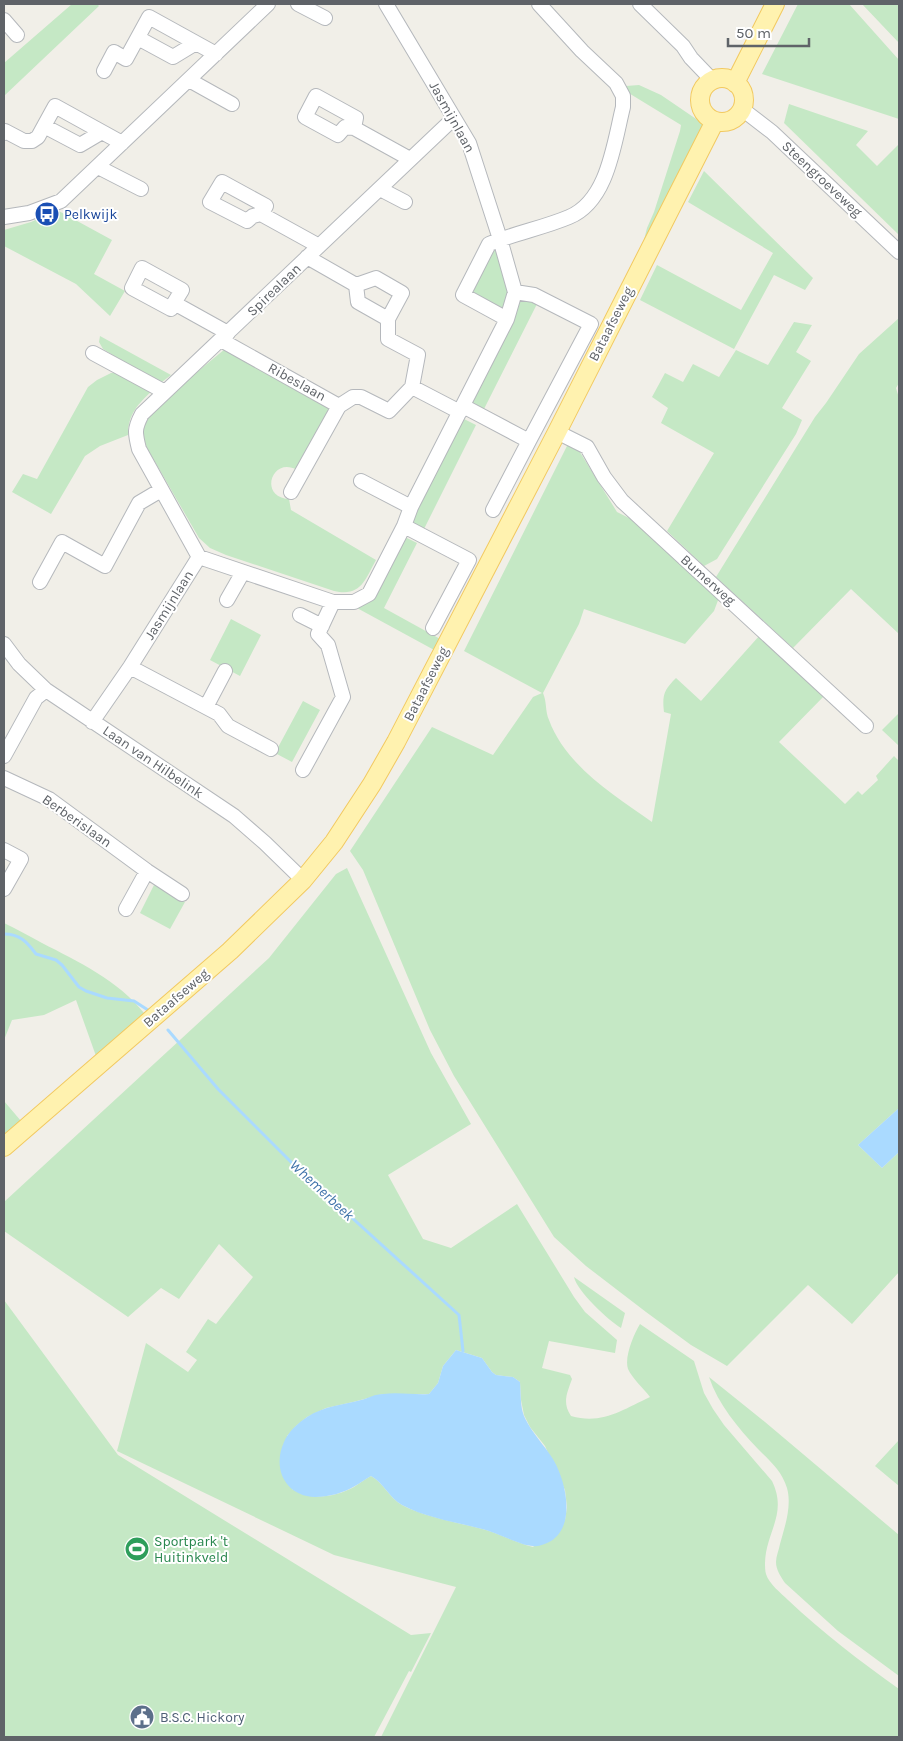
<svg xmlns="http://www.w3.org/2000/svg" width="903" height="1741" font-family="Karla,sans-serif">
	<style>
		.green { fill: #c5e8c5; fill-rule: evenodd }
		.water { fill: #aadaff }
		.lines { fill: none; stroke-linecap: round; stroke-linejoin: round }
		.stream { stroke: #aadaff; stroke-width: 3 }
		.minor-casing { stroke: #b5b8bc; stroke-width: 16 }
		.major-casing { stroke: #f2c960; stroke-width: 20 }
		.minor { stroke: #fff; stroke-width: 14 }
		.major { stroke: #fff2af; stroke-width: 18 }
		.labels { text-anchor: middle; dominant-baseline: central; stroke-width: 4; stroke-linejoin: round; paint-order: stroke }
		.street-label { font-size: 14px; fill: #5f6368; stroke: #fff }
		.transit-label { font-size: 14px; fill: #164399; stroke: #fff; text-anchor: start }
		.leisure-label { font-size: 14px; fill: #27864d; stroke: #fff; text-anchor: start }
		.service-label { font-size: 14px; fill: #4e5e75; stroke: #fff; text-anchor: start }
		.water-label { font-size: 15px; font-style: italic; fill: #4174aa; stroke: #fff }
	</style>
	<rect width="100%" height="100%" fill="#f1efe8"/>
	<path class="green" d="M72,4H97L99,6L4,96V63Z
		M798,4H849L899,60V119L762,74Z
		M862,4H899V43Z
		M639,85L661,95L705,125L643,244L647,228L654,212L680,131L681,125L627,92L626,86Z
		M789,104L868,131L856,145L877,166L899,144V235L784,123Z
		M704,171L813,278L805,290L774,275L734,349L640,300L657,265L741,310L773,253L688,202Z
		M57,210L112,240L94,274L125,291L110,316L76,284L4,246V230L31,222Z
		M496,246L509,296L504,311L469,292L493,248Z
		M521,298L538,302L484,409L470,401L520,301Z
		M899,318V383L896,388L899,398V634L851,589L793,648L716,577L815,417L826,403L859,354Z
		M794,322L812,325L796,352L811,361L782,408L802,420L796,434L717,559L704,566L667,531L714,453L661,423L668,408L652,397L665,373L683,382L693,364L719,377L736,350L768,365Z
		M100,336L171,375L162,382L124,362L103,349L99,342Z
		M225,349L331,408L297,470C272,456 258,497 289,499L291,510L376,560C365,580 361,597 334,591L226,555L210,548L199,538L147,448L143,436V427L147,417L191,377Z
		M111,373H118L153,390C138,404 128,414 128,435L100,446L85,456L51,514L12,492L23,474L37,479L88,387L97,380Z
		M464,419L476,425L424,529L411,522Z
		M569,442L578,449L617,512L633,520L720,595L714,611L685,644L584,609L579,624L543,693C547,702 545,711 549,720C566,766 614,795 652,822L671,714L664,712C662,695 664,690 676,678L701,701L760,635L826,694L779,742L845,804L858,791L862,795L878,780L876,776L894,756L899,761V1108L858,1145L882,1168L899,1152V1272L852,1324L808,1285L727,1366L691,1345L646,1312L586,1266L554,1237L454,1076L430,1030L363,870L350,851L432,727L493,755L533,697L542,693L464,651Z
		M405,537L417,543L384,608L442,640L436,651L357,608Z
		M231,619L261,635L240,676L210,660Z
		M303,701L320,710L292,762L275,753Z
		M899,713V746L882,730Z
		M347,868L431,1053L471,1124L388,1175L423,1239L451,1248L517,1204L574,1297L585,1312L617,1340L615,1353L549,1341L542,1368L570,1375L572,1379C567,1393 562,1403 571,1416C602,1425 622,1410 650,1397C644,1389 632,1378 628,1369C624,1357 634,1334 640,1324L694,1361L704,1393L713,1409L724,1425L772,1481C788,1514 766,1531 765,1563C765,1566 765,1571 766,1574C769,1584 781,1593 788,1600C823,1633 861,1662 899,1689V1737H381L456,1587L334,1555L117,1451L146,1343L188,1372L197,1360L186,1352L208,1319L216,1324L253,1277L219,1244L179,1299L161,1288L128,1317L4,1231V1202L269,958L336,874ZM456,1350L482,1358L492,1372L496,1375L513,1377L520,1382L521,1400L524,1415L530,1427L545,1446L565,1490L567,1507L565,1520L533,1547C517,1543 502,1535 486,1530C461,1523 424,1517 402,1505C389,1498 384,1483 371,1476C365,1479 360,1483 354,1487C336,1497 311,1501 292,1489L287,1436L296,1426L307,1417L326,1408L353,1402L383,1394H429L438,1383L443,1366Z
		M154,885L185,902L170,929L140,913Z
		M4,923C17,929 29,936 42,943C77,961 119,981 144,1013L96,1056L76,1000L44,1015L12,1020L4,1040Z
		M4,1101L21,1121L4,1137Z
		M574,1277L625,1313L621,1328C608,1320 577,1291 574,1277Z
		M4,1300L118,1455L411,1635L431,1633L411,1672L409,1671L374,1737H4Z
		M709,1377L765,1422L899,1535V1676L838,1631L785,1583C781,1577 776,1570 776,1562C776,1556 779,1550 780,1544C785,1526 792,1506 787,1488C782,1471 770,1461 758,1449C738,1428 718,1404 709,1377Z
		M899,1440V1486L875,1466Z"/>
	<path class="water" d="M899,1108V1152L882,1168L858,1145Z
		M456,1350L482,1358L492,1372L496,1375L513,1377L520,1382C521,1393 520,1406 524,1416C533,1437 553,1452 560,1474C568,1495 572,1528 551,1541C545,1544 539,1547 533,1546C521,1546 496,1532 482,1529C456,1522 426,1518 402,1505C389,1498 384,1483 371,1476C365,1479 361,1483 355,1486C343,1493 329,1497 315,1497C285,1496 272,1468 284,1442C288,1432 298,1423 307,1417C324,1406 342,1405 361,1400C369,1398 375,1394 383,1394C399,1392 414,1395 429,1394L438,1383L443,1366Z"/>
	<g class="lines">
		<path class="stream" d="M4,934C20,934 27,942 36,954L56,960L62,965L79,987L86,991L107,998L134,1001L151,1012
			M168,1030L218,1089L295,1166L459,1315L463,1351"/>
		<defs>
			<path id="minor" d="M298,4L325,18
				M640,4L683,46L691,58L713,81
				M4,20L17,35
				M138,38L173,57L196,43
				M104,71L114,52L126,59L149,17L216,54
				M189,80L232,104
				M742,109L772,132L899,252
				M354,128L356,118L316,96L305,117L338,135L345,127L354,128L410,159
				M102,132L80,145L44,126L55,106L122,143
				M4,133L5,131L24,141H32L38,137L44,126
				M98,167L141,189
				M380,189L405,202
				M261,214L253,216L247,221L210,202L222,182L266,206L261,214L319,246
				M4,217L29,213L61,201L268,4
				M307,257L356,285L358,302L388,319V339L418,355L412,387
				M356,285L376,278L402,293L388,319
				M174,303L171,309L132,288L142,268L182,290L174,303L228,333
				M507,319L463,295L489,244C515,233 543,228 569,217C608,201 614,143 623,107V96L616,83L582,51L539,4
				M221,340L339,406L291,492
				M93,353L165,392
				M339,406L353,397H361L389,411L412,387L460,412
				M463,406L529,441L591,324L534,295L515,292
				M557,432L587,447L604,477L622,501L866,726
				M361,481L411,507
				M493,510L529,441
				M404,526L469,560L433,628
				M199,557L139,449C135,433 134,429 142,414L454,118
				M40,582L62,542L105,566L139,503L161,490
				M227,600L243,572
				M300,615L322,626
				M4,644L19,664L46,690L234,816L265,843L303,880
				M130,667L219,714L228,726L271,749
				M206,707L225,671
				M92,722L130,667L199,557L333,602H354L369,594L404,526L411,507L507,319L515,292L500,239L469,143L386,4
				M4,756L36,698L46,690
				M303,770L343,697L328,645L318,634L333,602
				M4,778L49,799L147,871L182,894
				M4,850L21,859L4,889
				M126,909L147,871"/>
			<path id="major" d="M700 100a22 22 0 1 1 44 0a22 22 0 1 1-44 0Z
				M735,83L775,4
				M4,1147L230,951L303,880L334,842L372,784L396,742L557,432L715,121"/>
		</defs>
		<use href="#minor" class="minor-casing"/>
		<use href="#major" class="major-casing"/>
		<use href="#minor" class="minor"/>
		<use href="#major" class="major"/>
	</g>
	<defs>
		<symbol id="bus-disc" viewBox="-11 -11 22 22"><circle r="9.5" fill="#1a4fb4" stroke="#fff"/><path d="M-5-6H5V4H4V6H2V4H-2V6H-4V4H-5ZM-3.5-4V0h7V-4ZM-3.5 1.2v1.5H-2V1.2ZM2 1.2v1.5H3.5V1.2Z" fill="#fff"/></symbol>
		<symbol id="stadium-disc" viewBox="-11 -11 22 22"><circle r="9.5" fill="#2e9e5b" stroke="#fff"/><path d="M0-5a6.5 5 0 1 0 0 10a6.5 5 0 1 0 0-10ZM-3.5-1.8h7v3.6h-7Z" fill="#fff"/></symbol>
		<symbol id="civic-disc" viewBox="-11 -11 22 22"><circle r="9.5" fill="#5c6f8a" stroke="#fff"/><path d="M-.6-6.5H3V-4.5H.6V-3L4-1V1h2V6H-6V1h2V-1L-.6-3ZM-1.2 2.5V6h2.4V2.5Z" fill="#fff"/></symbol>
	</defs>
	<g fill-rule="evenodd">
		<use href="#bus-disc" x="33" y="200" width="28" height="28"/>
		<use href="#stadium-disc" x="123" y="1535" width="28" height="28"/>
		<use href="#civic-disc" x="128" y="1703" width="28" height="28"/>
	</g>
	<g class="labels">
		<g class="street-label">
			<text transform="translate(452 117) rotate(61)">Jasmijnlaan</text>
			<text transform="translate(822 179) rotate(43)">Steengroeveweg</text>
			<text transform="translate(274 290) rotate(-44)">Spirealaan</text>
			<text transform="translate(611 324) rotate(-63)">Bataafseweg</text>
			<text transform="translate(297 382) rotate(29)">Ribeslaan</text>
			<text transform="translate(708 580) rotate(42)">Bumerweg</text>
			<text transform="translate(169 605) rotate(-58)">Jasmijnlaan</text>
			<text transform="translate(426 684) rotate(-63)">Bataafseweg</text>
			<text transform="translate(153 762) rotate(34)">Laan van Hilbelink</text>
			<text transform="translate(77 821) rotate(35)">Berberislaan</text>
			<text transform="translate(176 998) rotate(-41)">Bataafseweg</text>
		</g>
		<g class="transit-label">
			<text x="64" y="214">Pelkwijk</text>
		</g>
		<g class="leisure-label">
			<text x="154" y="1541">Sportpark 't<tspan x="154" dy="16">Huitinkveld</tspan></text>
		</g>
		<g class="service-label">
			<text x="160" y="1717">B.S.C. Hickory</text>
		</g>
		<g class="water-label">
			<text transform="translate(322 1190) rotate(43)">Whemerbeek</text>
		</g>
	</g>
	<rect width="903" height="1741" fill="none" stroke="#5f6368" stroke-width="10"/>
	<path d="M728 38v8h81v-8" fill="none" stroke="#5f6368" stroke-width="2.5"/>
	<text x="736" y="38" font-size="15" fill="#5f6368" stroke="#ffffff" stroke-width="4" paint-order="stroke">50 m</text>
</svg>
